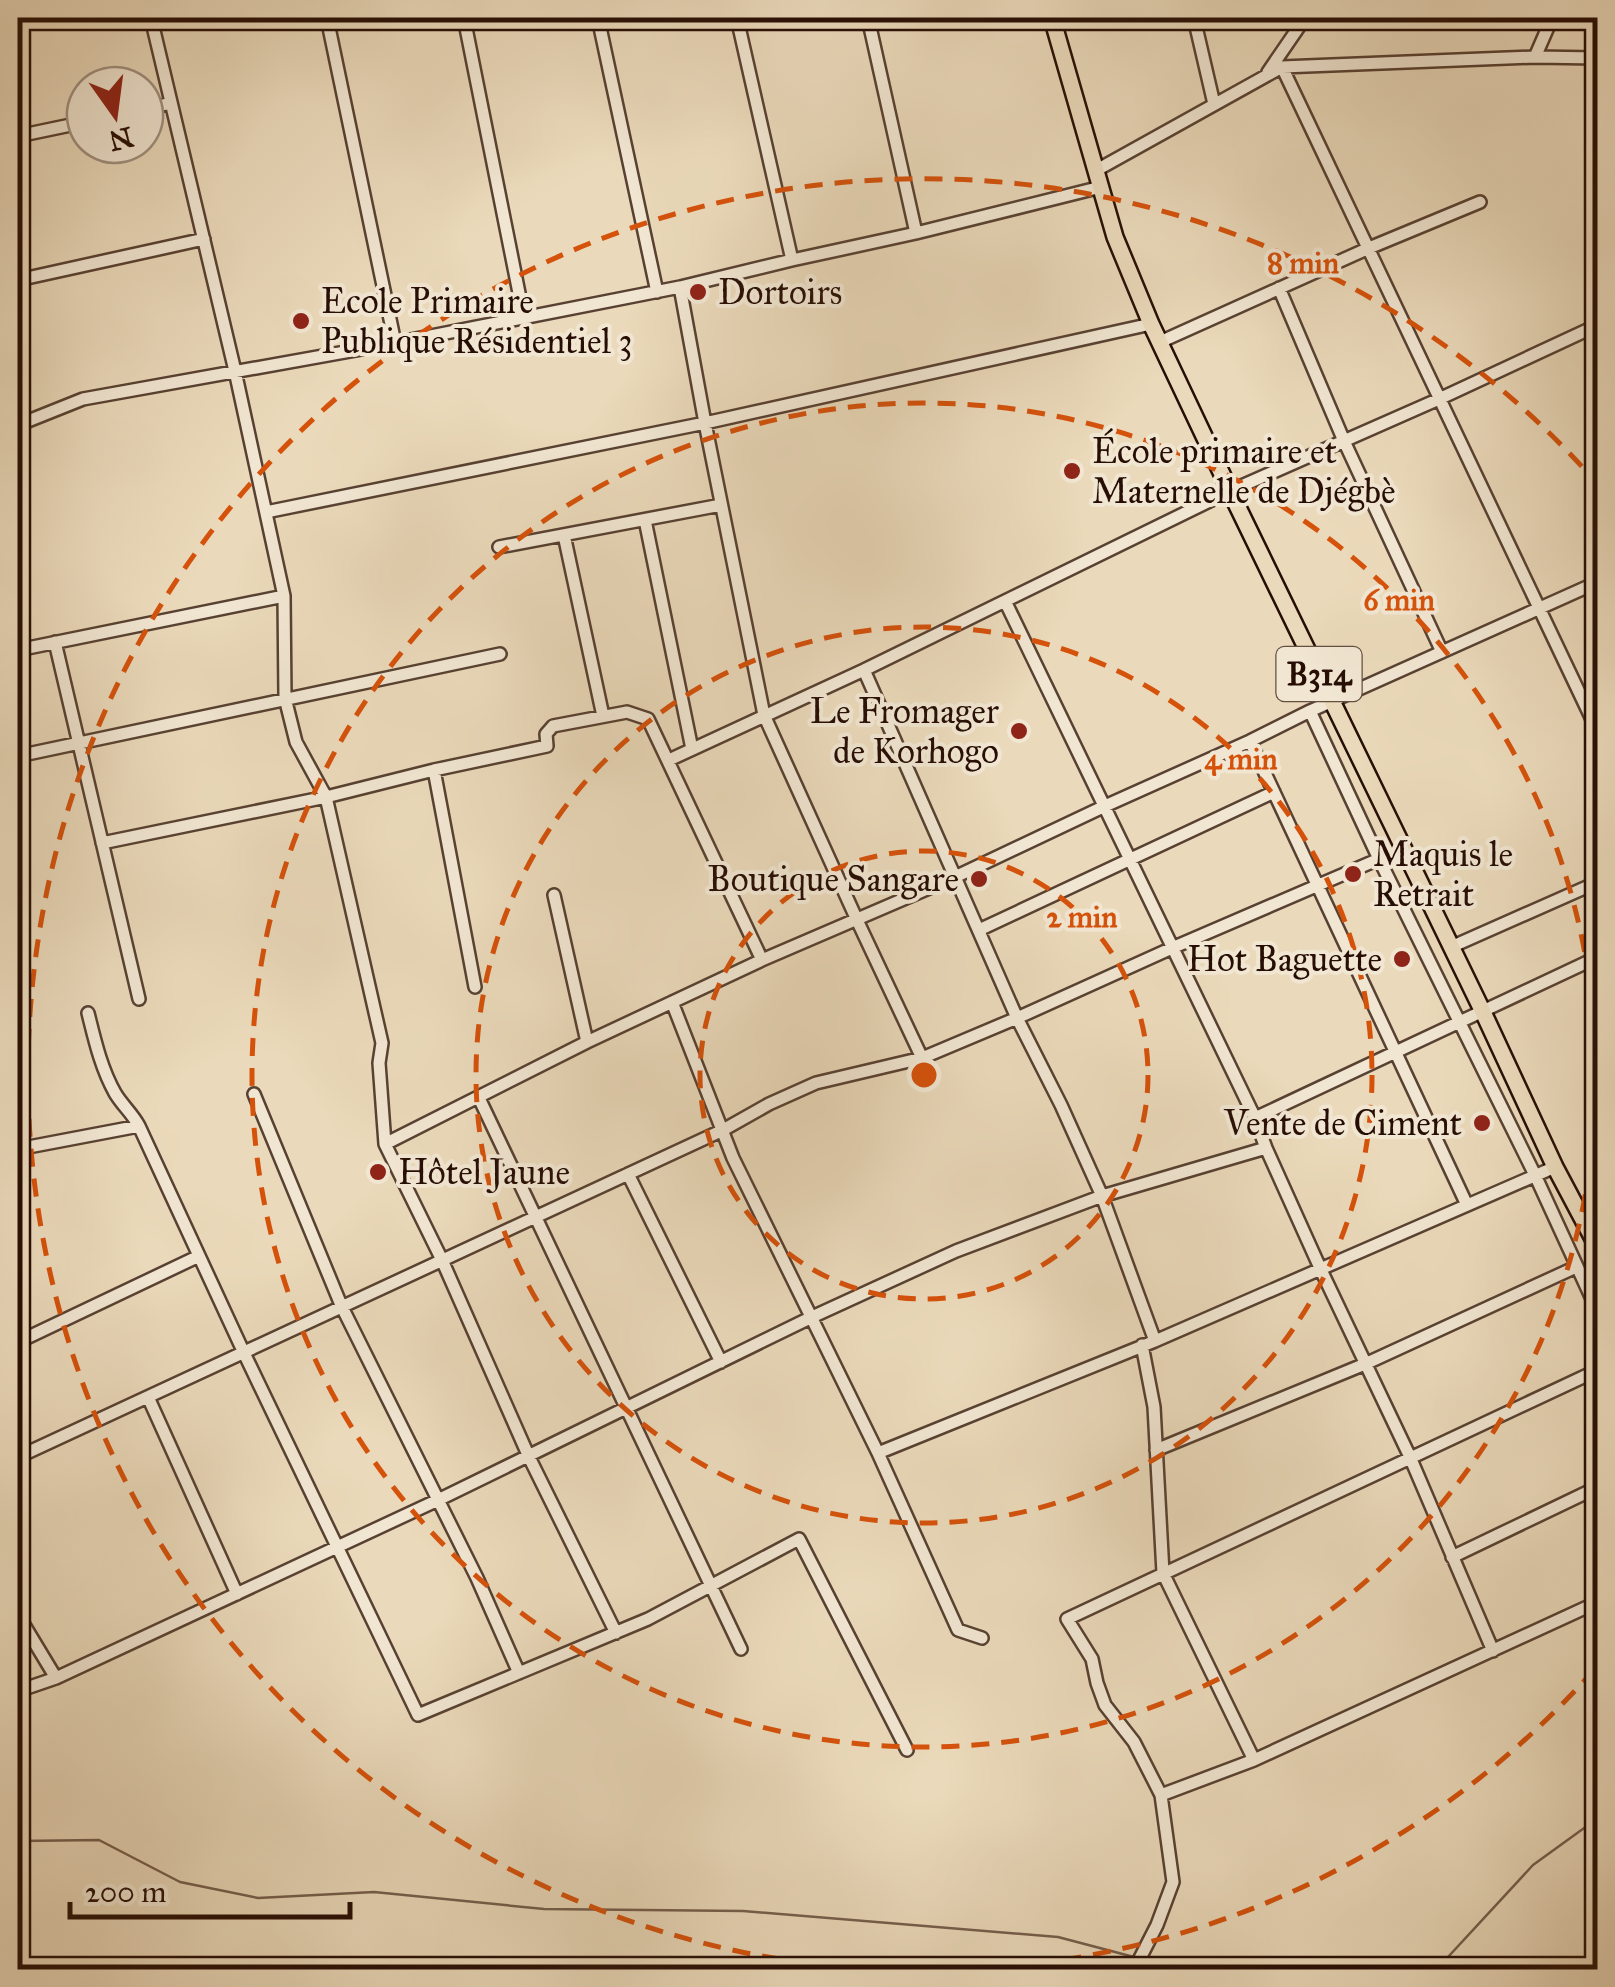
<svg xmlns="http://www.w3.org/2000/svg" width="1615" height="1987" font-family="'IM FELL Great Primer',serif">
	<style>
		.lines { fill: none; stroke-linecap: round; stroke-linejoin: round }
		.stream { stroke: #745e4c; stroke-width: 2.5 }
		.minor-casing { stroke: #584132; stroke-width: 16 }
		.major-casing { stroke: #270e05; stroke-width: 20 }
		.minor { stroke: #f1e6d2; stroke-width: 11 }
		.major { stroke: #ead9ba; stroke-width: 15 }
		.ring { fill: none; stroke: #d5520b; stroke-width: 5; stroke-dasharray: 18 12 }
		.poi-dot { fill: #8f2418; stroke: #f1e6d2; stroke-width: 4 }
		.labels { text-anchor: middle; dominant-baseline: central; stroke-width: 8; stroke-linejoin: round; paint-order: stroke }
		.shield { fill: #f1e6d2; stroke: #644f42; stroke-width: 2.5 }
		.shield-label { font-size: 32px; font-weight: bold; fill: #270e05 }
		.poi-label { font-size: 35px; fill: #270e05; stroke: #f1e6d2; text-anchor: start }
		.centre { fill: #d5520b; stroke: #f1e6d2; stroke-width: 5 }
		.ring-label { font-size: 30px; text-anchor: middle; font-weight: bold; fill: #d5520b; stroke: #f1e6d2; stroke-width: 8; stroke-linejoin: round; paint-order: stroke }
	</style>
	<rect width="100%" height="100%" fill="#ead9ba"/>
	<filter id="stains"><feTurbulence type="fractalNoise" baseFrequency=".002" numOctaves="4"/><feColorMatrix values="0 0 0 0 .2 0 0 0 0 .09 0 0 0 0 .02 0 0 0 .5 -.17"/></filter>
	<radialGradient id="worn" r=".72"><stop offset=".6" stop-color="#630" stop-opacity="0"/><stop offset="1" stop-color="#630" stop-opacity=".3"/></radialGradient>
	<g class="lines">
		<path class="stream" d="M18,1841L99,1840L180,1882L258,1898L374,1892L544,1909L743,1911L1058,1937L1134,1957
			M1146,1961L1178,1970
			M1436,1970L1533,1865L1598,1818"/>
		<defs>
			<path id="minor" d="M151,18L235,371L284,596L285,698L296,742L326,797L382,1043L379,1063L385,1144L442,1260L529,1457L616,1633
				M327,18L395,343
				M464,18L524,318
				M598,18L657,292
				M737,18L792,260
				M868,18L916,233
				M1194,18L1214,104
				M1535,57L1552,18
				M1282,67L1598,732
				M1268,72L1305,18
				M145,109L171,103
				M18,136L85,122
				M1095,171L1282,67L1535,57L1598,58
				M18,280L204,239
				M680,287L705,423L764,715L857,920L922,1058
				M1279,288L1344,441L1442,652
				M1160,342L1369,248L1480,202
				M18,425L83,399L395,343L680,287L792,260L916,233L1101,187
				M266,512L705,423L1151,324
				M645,520L692,749
				M564,535L603,716
				M499,547L721,505
				M1005,601L1255,1118L1266,1148L1321,1270L1410,1457L1493,1651
				M55,642L139,999
				M18,650L284,596
				M864,670L1017,1018L1061,1105L1102,1196L1155,1341
				M1310,711L1379,859L1535,1175L1598,1312
				M1250,741L1467,1205
				M18,756L500,654
				M669,760L864,670L1230,491L1439,399L1598,325
				M434,770L475,987
				M102,843L326,797L434,770L547,746L546,734L553,726L627,712L648,719L762,960
				M554,895L587,1042
				M979,930L1274,792
				M1451,947L1598,882
				M672,1002L733,1158L878,1453L958,1630L982,1638
				M88,1013C95,1041 101,1068 115,1093C122,1105 132,1113 139,1126L244,1353L418,1715L648,1619L799,1539L907,1750
				M254,1094L341,1305L477,1578L519,1673
				M479,1098L741,1649
				M1255,1118L1598,957
				M385,1144L587,1042L762,960L955,877L1105,806L1250,741L1310,711L1598,582
				M18,1149L139,1126
				M628,1174L721,1362
				M1582,1216L1598,1209
				M18,1342L199,1256
				M1142,1345L1154,1407L1163,1573L1254,1760
				M148,1397L237,1594
				M1156,1450L1365,1364L1576,1267
				M878,1453L1155,1341L1555,1167
				M18,1457L723,1130L769,1104L816,1083L922,1058L1017,1018L1172,948L1379,859
				M1452,1557L1598,1487
				M18,1615L56,1678
				M18,1691L56,1678L438,1500L812,1317L956,1251L1102,1196L1266,1148
				M1161,1795L1254,1760L1598,1602
				M1134,1970L1157,1925L1173,1882L1161,1795L1134,1742L1105,1705L1097,1683L1092,1659L1067,1619L1598,1370"/>
			<path id="major" d="M1052,18L1115,237L1151,324L1230,491L1483,1012L1555,1167L1598,1248"/>
		</defs>
		<use href="#minor" class="minor-casing"/>
		<use href="#major" class="major-casing"/>
		<use href="#minor" class="minor"/>
		<use href="#major" class="major"/>
	</g>
	<g class="ring">
		<circle cx="924" cy="1075" r="224"/>
		<circle cx="924" cy="1075" r="448"/>
		<circle cx="924" cy="1075" r="672"/>
		<path d="M1595 1669A896 896 0 0 1 979 1969M869 1969A896 896 0 1 1 1595 481"/>
	</g>
	<g class="poi-dot">
		<circle cx="698" cy="292" r="10"/>
		<circle cx="301" cy="321" r="10"/>
		<circle cx="1072" cy="471" r="10"/>
		<circle cx="1019" cy="731" r="10"/>
		<circle cx="1353" cy="874" r="10"/>
		<circle cx="979" cy="879" r="10"/>
		<circle cx="1402" cy="959" r="10"/>
		<circle cx="1482" cy="1123" r="10"/>
		<circle cx="378" cy="1172" r="10"/>
	</g>
	<g class="labels">
		<rect class="shield" x="1276.5" y="647" width="85" height="54" rx="8"/>
		<g class="shield-label">
			<text x="1319" y="674">B314</text>
		</g>
		<g class="poi-label">
			<text x="718" y="292">Dortoirs</text>
			<text x="321" y="301">Ecole Primaire<tspan x="321" dy="40">Publique Résidentiel 3</tspan></text>
			<text x="1092" y="451">École primaire et<tspan x="1092" dy="40">Maternelle de Djégbè</tspan></text>
			<text x="999" y="711" text-anchor="end">Le Fromager<tspan x="999" dy="40">de Korhogo</tspan></text>
			<text x="1373" y="854">Maquis le<tspan x="1373" dy="40">Retrait</tspan></text>
			<text x="959" y="879" text-anchor="end">Boutique Sangare</text>
			<text x="1382" y="959" text-anchor="end">Hot Baguette</text>
			<text x="1462" y="1123" text-anchor="end">Vente de Ciment</text>
			<text x="398" y="1172">Hôtel Jaune</text>
		</g>
	</g>
	<circle cx="924" cy="1075" r="15" class="centre"/>
	<g class="ring-label">
		<text x="1303" y="273">8 min</text>
		<text x="1399" y="610">6 min</text>
		<text x="1241" y="769">4 min</text>
		<text x="1082" y="927">2 min</text>
	</g>
	<rect width="1615" height="1987" fill="none" stroke="#ead9ba" stroke-width="60"/>
	<rect x="20" y="20" width="1575" height="1947" fill="none" stroke="#270e05" stroke-width="5"/>
	<rect x="30" y="30" width="1555" height="1927" fill="none" stroke="#270e05" stroke-width="2.5"/>
	<g transform="translate(115 115) rotate(166)"><circle r="48" fill="#f1e6d2" stroke="#a09080" stroke-width="2.5"/>
	<path d="M0-8L18 38L0 25L-18 38Z" fill="#8f2418"/>
	<text y="-15" font-size="28" font-weight="bold" text-anchor="middle" fill="#270e05">N</text>
	</g>
	<path d="M70 1902v15h280v-15" fill="none" stroke="#270e05" stroke-width="5"/>
	<text x="85" y="1902" font-size="30" fill="#270e05" stroke="#f1e6d2" stroke-width="8" paint-order="stroke">200 m</text>
	<rect width="100%" height="100%" filter="url(#stains)"/>
	<rect width="100%" height="100%" fill="url(#worn)"/>
</svg>
